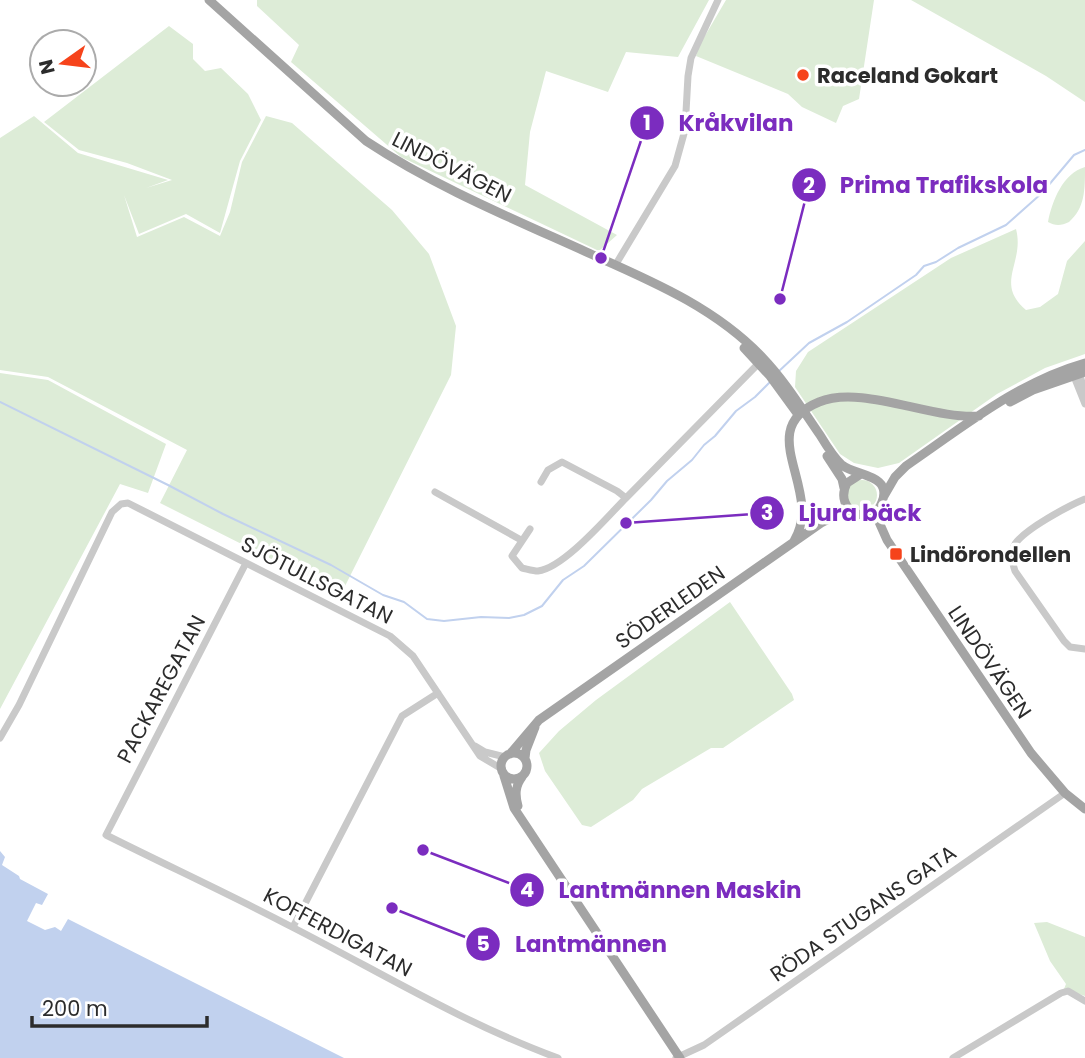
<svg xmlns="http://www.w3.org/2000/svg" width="1085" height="1058" font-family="Poppins,sans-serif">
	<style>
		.green { fill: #ddecd7 }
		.water { fill: #c1d1ee }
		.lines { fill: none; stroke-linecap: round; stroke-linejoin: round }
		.stream { stroke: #c1d1ee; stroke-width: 2 }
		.minor { stroke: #c9c9c9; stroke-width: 7 }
		.major { stroke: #a4a4a4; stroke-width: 9 }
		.poi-dot { fill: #f6431b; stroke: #fff; stroke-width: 2.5 }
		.labels { text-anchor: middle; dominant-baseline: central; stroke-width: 7; stroke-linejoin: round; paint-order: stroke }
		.poi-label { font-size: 21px; font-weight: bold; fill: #2c2c2c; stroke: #fff; text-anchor: start }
		.street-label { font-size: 21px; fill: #2c2c2c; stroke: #fff }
		.leader { fill: none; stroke: #7b2cbf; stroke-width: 2.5 }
		.callout-dot { fill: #7b2cbf; stroke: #fff; stroke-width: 2.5 }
		.mark-label { font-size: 21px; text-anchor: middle; font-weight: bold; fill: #fff }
		.callout-label { font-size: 23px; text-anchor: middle; font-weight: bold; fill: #7b2cbf; stroke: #fff; stroke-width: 7; stroke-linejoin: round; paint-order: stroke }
	</style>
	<rect width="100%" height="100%" fill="#fff"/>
	<path class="green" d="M257,0H709L678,57L626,52L608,92L546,71L530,132L525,185L617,235L599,251L401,157L291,62L299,45L257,6Z
		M726,0H874L859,99L843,106L836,123L802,107L788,94L696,56L699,46Z
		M911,0H1085V102L1046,76Z
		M169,26L193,44V59L205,71L221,68L248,94L261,120L240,161L220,233L186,214L139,234L124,195L137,237L184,217L220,236L230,212L242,162L266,116L292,123L392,210L429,254L456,326L451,375L341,594L160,503L187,450L48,377L0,370V138L34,116L78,153L168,180L146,188L172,180L127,163L79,150L44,122Z
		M1085,167C1085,190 1085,208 1069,222C1061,226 1055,226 1048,222C1052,201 1063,173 1085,167Z
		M1016,229C1025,263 994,283 1026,310L1040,307L1058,294L1067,261L1085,241V354L1045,368L997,394L899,463L878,468L854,463L840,454L795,387L796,371L808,352L951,258Z
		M0,373L48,380L166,444L148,493L120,484L0,709Z
		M847 495a15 15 0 1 1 30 0a15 15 0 1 1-30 0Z
		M730,602L792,694L794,700L723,748H711L642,789L633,800L591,827L582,825L545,771L539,753L559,731L596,700Z
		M1047,922L1085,937V996L1064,989L1066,984L1050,961L1034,923Z"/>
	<path class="water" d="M0,851L5,857L2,865L19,876L20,879L48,894L42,905L36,903L27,921L45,930L55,927L61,931L68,919L344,1058H0Z"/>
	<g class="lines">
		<path class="stream" d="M778,372L809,343L847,322L916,275L924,266L936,262L958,248L1006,225L1042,193L1074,155L1085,150
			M0,402L168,485L223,514L331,565L383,595L404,602L427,619L444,621L481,617L509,618L524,615L542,606L563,580L584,566L651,500L667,481L692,460L704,445L715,436L736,411L755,397L770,382"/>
		<path class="minor" d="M616,264L675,166L685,130L688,76L691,58L718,0
			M1079,371L1085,394
			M1073,374L1085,404
			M541,482L548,470L562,462L617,491L626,498L759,363
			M435,492L521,540
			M1085,499C1068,506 1025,529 1015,544C1010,552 1012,562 1015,571L1064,641L1070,647L1085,649
			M530,529L512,556L522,568C527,569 533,571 538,571C564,568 608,516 626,498
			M246,563L106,835C168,866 231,895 292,927C380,972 465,1024 558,1058
			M0,738L19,705L112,512L121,504L128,503L390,636L413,656L480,756L502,769
			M475,746L485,752L505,757
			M293,927L402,716L438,693
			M676,1058L704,1045L1065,793
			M953,1058L1061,993L1068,991L1085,1001"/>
		<path class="major" d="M209,0L366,141C437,188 516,220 593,255C654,282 717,309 763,358C785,381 802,409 820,435C826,445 833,457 842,465C855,476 893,474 882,502C873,528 832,512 847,483L861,474
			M744,348L770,376L797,413
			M1010,402L1033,390L1085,372
			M827,456L842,479L844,488
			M884,496L895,477L906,466C963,427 1018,382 1085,363
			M880,507L879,522L887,540L1031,753L1065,793L1085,809
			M794,541C825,490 751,430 819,402C861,384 933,420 979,416
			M501 766a13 13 0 1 1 26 0a13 13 0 1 1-26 0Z
			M510,754L539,720L821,523L837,515L852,512
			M525,758L526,750L535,727
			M504,776L514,808L680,1058
			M518,806C515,795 515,786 522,777"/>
	</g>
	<g class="poi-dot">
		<circle cx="803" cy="75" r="7"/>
		<rect x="889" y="547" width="14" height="14" rx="3.5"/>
	</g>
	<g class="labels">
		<g class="poi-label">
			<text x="817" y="75">Raceland Gokart</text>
			<text x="910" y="554">Lindörondellen</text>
		</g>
		<g class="street-label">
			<text transform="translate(452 167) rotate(27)">LINDÖVÄGEN</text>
			<text transform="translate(317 580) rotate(27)">SJÖTULLSGATAN</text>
			<text transform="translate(670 607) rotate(-35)">SÖDERLEDEN</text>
			<text transform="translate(990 662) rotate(56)">LINDÖVÄGEN</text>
			<text transform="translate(161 689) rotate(-62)">PACKAREGATAN</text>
			<text transform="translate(863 913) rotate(-35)">RÖDA STUGANS GATA</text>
			<text transform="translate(338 932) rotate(28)">KOFFERDIGATAN</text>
		</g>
	</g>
	<path class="leader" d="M601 258L647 123M780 299L809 185M626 523L767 513M423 850L527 890M392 908L483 944"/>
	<g class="callout-dot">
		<circle cx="601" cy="258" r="7"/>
		<circle cx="780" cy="299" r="7"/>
		<circle cx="626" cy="523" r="7"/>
		<circle cx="423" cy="850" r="7"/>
		<circle cx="392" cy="908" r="7"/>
		<circle cx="647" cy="123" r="18"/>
		<circle cx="809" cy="185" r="18"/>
		<circle cx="767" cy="513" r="18"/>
		<circle cx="527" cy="890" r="18"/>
		<circle cx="483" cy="944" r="18"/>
	</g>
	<g class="mark-label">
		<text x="647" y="130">1</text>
		<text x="809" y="193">2</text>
		<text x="767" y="520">3</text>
		<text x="527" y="897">4</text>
		<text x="483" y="951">5</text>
	</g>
	<g class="callout-label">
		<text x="736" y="131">Kråkvilan</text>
		<text x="944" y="193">Prima Trafikskola</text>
		<text x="860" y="521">Ljura bäck</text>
		<text x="680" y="898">Lantmännen Maskin</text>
		<text x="591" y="952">Lantmännen</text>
	</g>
	<g transform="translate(63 63) rotate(256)"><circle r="33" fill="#ffffff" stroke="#ababab" stroke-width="2"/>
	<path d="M0-5L12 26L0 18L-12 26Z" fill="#f6431b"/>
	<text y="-10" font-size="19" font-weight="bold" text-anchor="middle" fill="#2c2c2c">N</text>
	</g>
	<path d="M32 1016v10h175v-10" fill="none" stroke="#2c2c2c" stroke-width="3.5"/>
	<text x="42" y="1016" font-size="21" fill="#2c2c2c" stroke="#ffffff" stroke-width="5" paint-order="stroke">200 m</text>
</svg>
